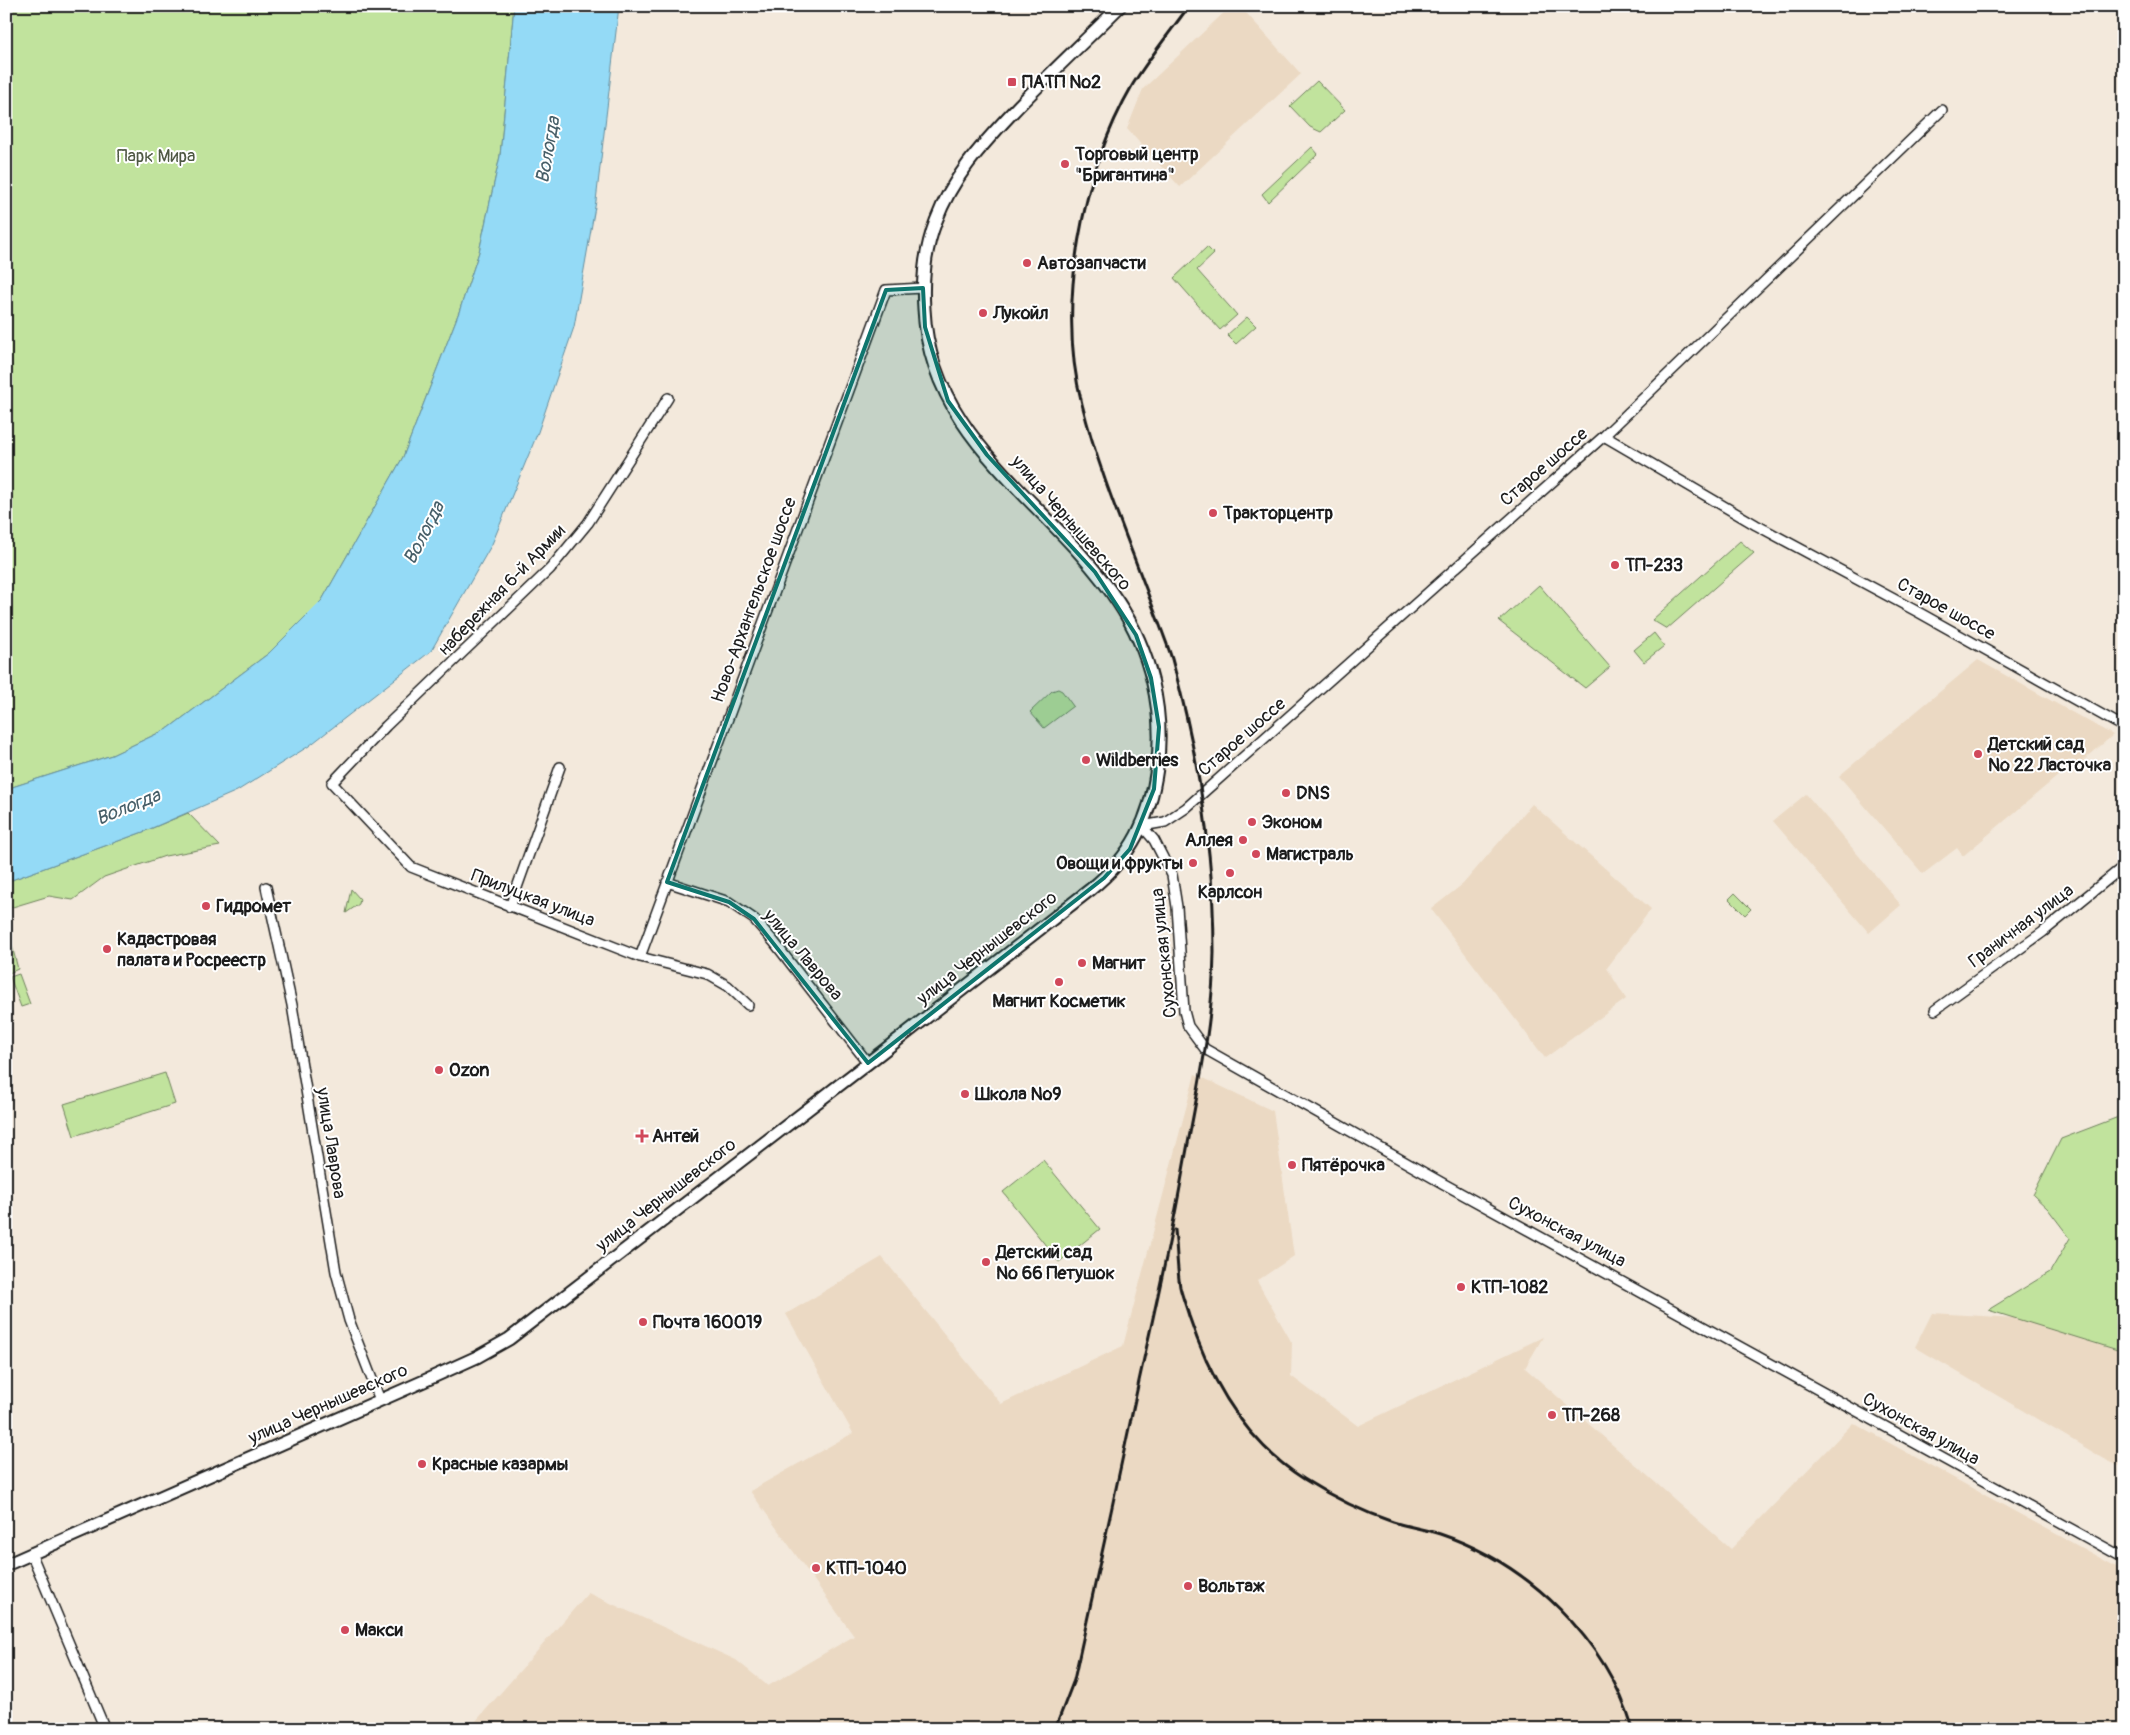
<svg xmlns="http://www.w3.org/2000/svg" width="2130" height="1735" font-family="Pangolin,sans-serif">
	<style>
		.built { fill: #ebd9c3 }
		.green { fill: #c1e39d; stroke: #6e805c }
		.water { fill: #94daf6; stroke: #648e9f }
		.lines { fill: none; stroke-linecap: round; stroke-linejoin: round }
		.street-casing { stroke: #1c1c1c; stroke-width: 12 }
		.secondary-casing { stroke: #1c1c1c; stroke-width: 15 }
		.street { stroke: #fff; stroke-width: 9 }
		.secondary { stroke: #fff; stroke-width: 11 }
		.rail { stroke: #1c1c1c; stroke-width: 3 }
		.marked { fill: #0f766e; fill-opacity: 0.2; stroke: #0f766e; stroke-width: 4; stroke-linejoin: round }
		.poi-dot { fill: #d1495b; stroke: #fff; stroke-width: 2 }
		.labels { text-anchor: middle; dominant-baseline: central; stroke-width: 4; stroke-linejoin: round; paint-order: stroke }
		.poi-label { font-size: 18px; font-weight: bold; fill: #1c1c1c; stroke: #fff; text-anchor: start }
		.park-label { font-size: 18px; fill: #4e5843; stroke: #fff }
		.street-label { font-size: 18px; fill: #1c1c1c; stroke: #fff }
		.water-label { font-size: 19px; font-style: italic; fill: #465e68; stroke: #fff }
	</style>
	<rect width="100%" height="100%" fill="#f3e9dc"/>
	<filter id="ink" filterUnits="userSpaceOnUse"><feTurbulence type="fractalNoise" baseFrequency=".02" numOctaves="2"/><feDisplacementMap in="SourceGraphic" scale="10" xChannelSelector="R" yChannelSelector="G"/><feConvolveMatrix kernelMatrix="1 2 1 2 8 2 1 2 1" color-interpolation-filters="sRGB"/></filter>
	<g filter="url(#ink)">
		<path class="built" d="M1231,6H1240L1301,74L1180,187L1127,129L1143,89Z
			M1978,660L2113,735L2069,773L2059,775L1963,856L1957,848L1923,874L1839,776Z
			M1806,794L1901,905L1869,933L1773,821Z
			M1532,804L1651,909L1607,968L1626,999L1545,1058L1431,909L1463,884Z
			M1195,1074L1273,1111L1294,1256L1257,1281L1292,1343L1291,1376L1358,1426L1543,1337L1525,1368L1731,1549L1853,1423L2124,1571V1729H469L588,1593L736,1660L768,1686L854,1636L750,1491L853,1433L786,1314L882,1257L1001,1404L1123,1346Z
			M1932,1313L2016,1318L2124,1352V1468L2108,1461L1915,1347Z"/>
		<path class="green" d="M6,6H514L500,156L479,252L459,312L403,457L322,600L269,653L169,728L112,755L6,789Z
			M1317,81L1345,110L1321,132L1310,127L1290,106Z
			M1312,147L1318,154L1268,202L1262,194Z
			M1207,247L1214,254L1197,270L1237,315L1220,330L1174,278Z
			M1247,317L1256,326L1236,344L1227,335Z
			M1740,541L1754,553L1667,629L1652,620Z
			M1539,585L1610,667L1585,688L1499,621Z
			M1654,633L1664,646L1644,662L1634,650Z
			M1058,689L1062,691L1073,706L1044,728L1030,712L1052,691Z
			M188,813L220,846L165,856L104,877L73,900L49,896L6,909V882L143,832Z
			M351,889L360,899L359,904L346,913Z
			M1735,893L1751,909L1745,915L1729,899Z
			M6,938H10L18,969L9,973L6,964Z
			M19,974L30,1004L21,1007L10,977Z
			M165,1073L175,1104L74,1136L64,1104Z
			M2121,1116L2124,1117V1352L1988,1310L2050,1272L2070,1238L2048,1209L2033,1195L2061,1139Z
			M1043,1160L1100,1229L1059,1262L1003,1192Z"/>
		<path class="water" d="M514,6H619L596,201L574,327L538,432L492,544L431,651L309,746L237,791L143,832L6,882V789L112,755L169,728L269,653L322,600L403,457L459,312L479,252L500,156Z"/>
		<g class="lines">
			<defs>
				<path id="street" d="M668,398L588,523L550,569L386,726L332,783L411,867L640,957L707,974L728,986L748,1005
					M1604,436L1756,525L1918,612L2124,727
					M1142,826L1154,840L1172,875L1177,907L1184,1011L1188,1026L1205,1049L1444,1184L2124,1558
					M1142,826L1165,822L1186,808L1604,436L1942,110
					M667,882L729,902L754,919L774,942L868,1063
					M266,887L292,1005L336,1272L349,1320L380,1400
					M510,907L560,767
					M640,957L886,290L923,288
					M1935,1010L2043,932L2124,866
					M31,1553L105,1729"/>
				<path id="secondary" d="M6,1565L424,1381L477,1357L509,1339L868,1063L1091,889C1132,856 1150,819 1157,768C1165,710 1150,650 1118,602C1051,501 930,442 924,309C922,279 925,249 936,221C952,178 980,147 1011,114C1046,77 1084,42 1120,6"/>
			</defs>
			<use href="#street" class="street-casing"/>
			<use href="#secondary" class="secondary-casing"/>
			<use href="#street" class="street"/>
			<use href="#secondary" class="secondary"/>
			<path class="rail" d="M1175,1230C1177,1249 1177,1268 1180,1287C1182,1296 1186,1306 1189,1316C1210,1380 1246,1442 1304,1479C1331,1496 1363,1512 1393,1522C1408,1527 1425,1529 1440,1534C1529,1564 1606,1639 1633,1729
				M1055,1729L1074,1680C1096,1580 1118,1481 1139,1381C1154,1313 1170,1245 1182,1176C1195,1102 1213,1028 1214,952C1214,854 1198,754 1172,659C1166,640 1158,621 1151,602C1127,537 1099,472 1082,404C1056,305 1082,172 1133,84C1150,57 1170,32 1189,6"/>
		</g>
	</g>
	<path class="marked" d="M923,288L925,327L948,401L987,455L1095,572L1136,635L1151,678L1159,727L1154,789L1130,849L1104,878L868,1063L754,919L729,902L667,882L886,290Z"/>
	<g class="poi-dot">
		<rect x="1007" y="77" width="10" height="10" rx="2.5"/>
		<circle cx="1065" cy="164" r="5"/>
		<circle cx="1027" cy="263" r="5"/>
		<circle cx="983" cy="313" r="5"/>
		<circle cx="1213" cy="513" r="5"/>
		<circle cx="1615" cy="565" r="5"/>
		<circle cx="1978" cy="754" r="5"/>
		<circle cx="1086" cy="760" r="5"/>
		<circle cx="1286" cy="793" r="5"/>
		<circle cx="1252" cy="822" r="5"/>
		<circle cx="1243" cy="840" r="5"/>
		<circle cx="1256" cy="854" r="5"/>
		<circle cx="1193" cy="863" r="5"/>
		<circle cx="1230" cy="873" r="5"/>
		<circle cx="206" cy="906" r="5"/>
		<circle cx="107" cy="949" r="5"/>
		<circle cx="1082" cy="963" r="5"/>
		<circle cx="1059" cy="982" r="5"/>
		<circle cx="439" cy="1070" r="5"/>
		<circle cx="965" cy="1094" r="5"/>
		<path d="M639.5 1128.5h5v5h5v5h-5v5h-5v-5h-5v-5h5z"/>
		<circle cx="1292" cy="1165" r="5"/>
		<circle cx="986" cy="1262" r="5"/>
		<circle cx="1461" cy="1287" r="5"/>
		<circle cx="643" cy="1322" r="5"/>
		<circle cx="1552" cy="1415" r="5"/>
		<circle cx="422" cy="1464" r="5"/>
		<circle cx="816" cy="1568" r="5"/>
		<circle cx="1188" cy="1586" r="5"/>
		<circle cx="345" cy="1630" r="5"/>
	</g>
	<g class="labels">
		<g class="poi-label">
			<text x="1022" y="82">ПАТП №2</text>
			<text x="1075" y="154">Торговый центр<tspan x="1075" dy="21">"Бригантина"</tspan></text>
			<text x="1037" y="263">Автозапчасти</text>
			<text x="993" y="313">Лукойл</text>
			<text x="1223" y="513">Тракторцентр</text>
			<text x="1625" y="565">ТП-233</text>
			<text x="1988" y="744">Детский сад<tspan x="1988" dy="21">№ 22 Ласточка</tspan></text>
			<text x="1096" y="760">Wildberries</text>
			<text x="1296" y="793">DNS</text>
			<text x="1262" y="822">Эконом</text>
			<text x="1233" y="840" text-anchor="end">Аллея</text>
			<text x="1266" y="854">Магистраль</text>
			<text x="1183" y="863" text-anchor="end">Овощи и фрукты</text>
			<text x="1230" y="892" text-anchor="middle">Карлсон</text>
			<text x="216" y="906">Гидромет</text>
			<text x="117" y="939">Кадастровая<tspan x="117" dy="21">палата и Росреестр</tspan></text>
			<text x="1092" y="963">Магнит</text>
			<text x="1059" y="1001" text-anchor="middle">Магнит Косметик</text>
			<text x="449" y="1070">Ozon</text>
			<text x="975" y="1094">Школа №9</text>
			<text x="652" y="1136">Антей</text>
			<text x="1302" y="1165">Пятёрочка</text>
			<text x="996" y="1252">Детский сад<tspan x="996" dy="21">№ 66 Петушок</tspan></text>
			<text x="1471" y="1287">КТП-1082</text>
			<text x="653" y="1322">Почта 160019</text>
			<text x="1562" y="1415">ТП-268</text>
			<text x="432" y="1464">Красные казармы</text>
			<text x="826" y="1568">КТП-1040</text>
			<text x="1198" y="1586">Вольтаж</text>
			<text x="355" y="1630">Макси</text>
		</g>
		<g class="park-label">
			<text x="156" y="156">Парк Мира</text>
		</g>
		<g class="street-label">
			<text transform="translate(1544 467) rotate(-41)">Старое шоссе</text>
			<text transform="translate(1071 523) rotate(49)">улица Чернышевского</text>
			<text transform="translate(502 590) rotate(-46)">набережная 6-й Армии</text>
			<text transform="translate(754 600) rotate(-70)">Ново-Архангельское шоссе</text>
			<text transform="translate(1946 609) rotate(29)">Старое шоссе</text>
			<text transform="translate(1242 737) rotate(-41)">Старое шоссе</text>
			<text transform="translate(533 898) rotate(21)">Прилуцкая улица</text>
			<text transform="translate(2021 926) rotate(-37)">Граничная улица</text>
			<text transform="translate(987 948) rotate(-38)">улица Чернышевского</text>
			<text transform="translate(1164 953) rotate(-96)">Сухонская улица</text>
			<text transform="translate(803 955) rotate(50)">улица Лаврова</text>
			<text transform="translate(331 1143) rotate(81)">улица Лаврова</text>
			<text transform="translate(666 1195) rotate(-38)">улица Чернышевского</text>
			<text transform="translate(1567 1232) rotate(28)">Сухонская улица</text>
			<text transform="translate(328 1404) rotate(-24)">улица Чернышевского</text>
			<text transform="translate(1921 1429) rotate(29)">Сухонская улица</text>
		</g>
		<g class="water-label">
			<text transform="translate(548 150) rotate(-80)">Вологда</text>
			<text transform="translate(424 533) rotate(-63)">Вологда</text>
			<text transform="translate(128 807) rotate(-22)">Вологда</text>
		</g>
	</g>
	<rect width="2130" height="1735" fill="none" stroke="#fff" stroke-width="25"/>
	<rect x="12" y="12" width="2105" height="1710" fill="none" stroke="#1c1c1c" stroke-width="2" filter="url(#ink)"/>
</svg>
